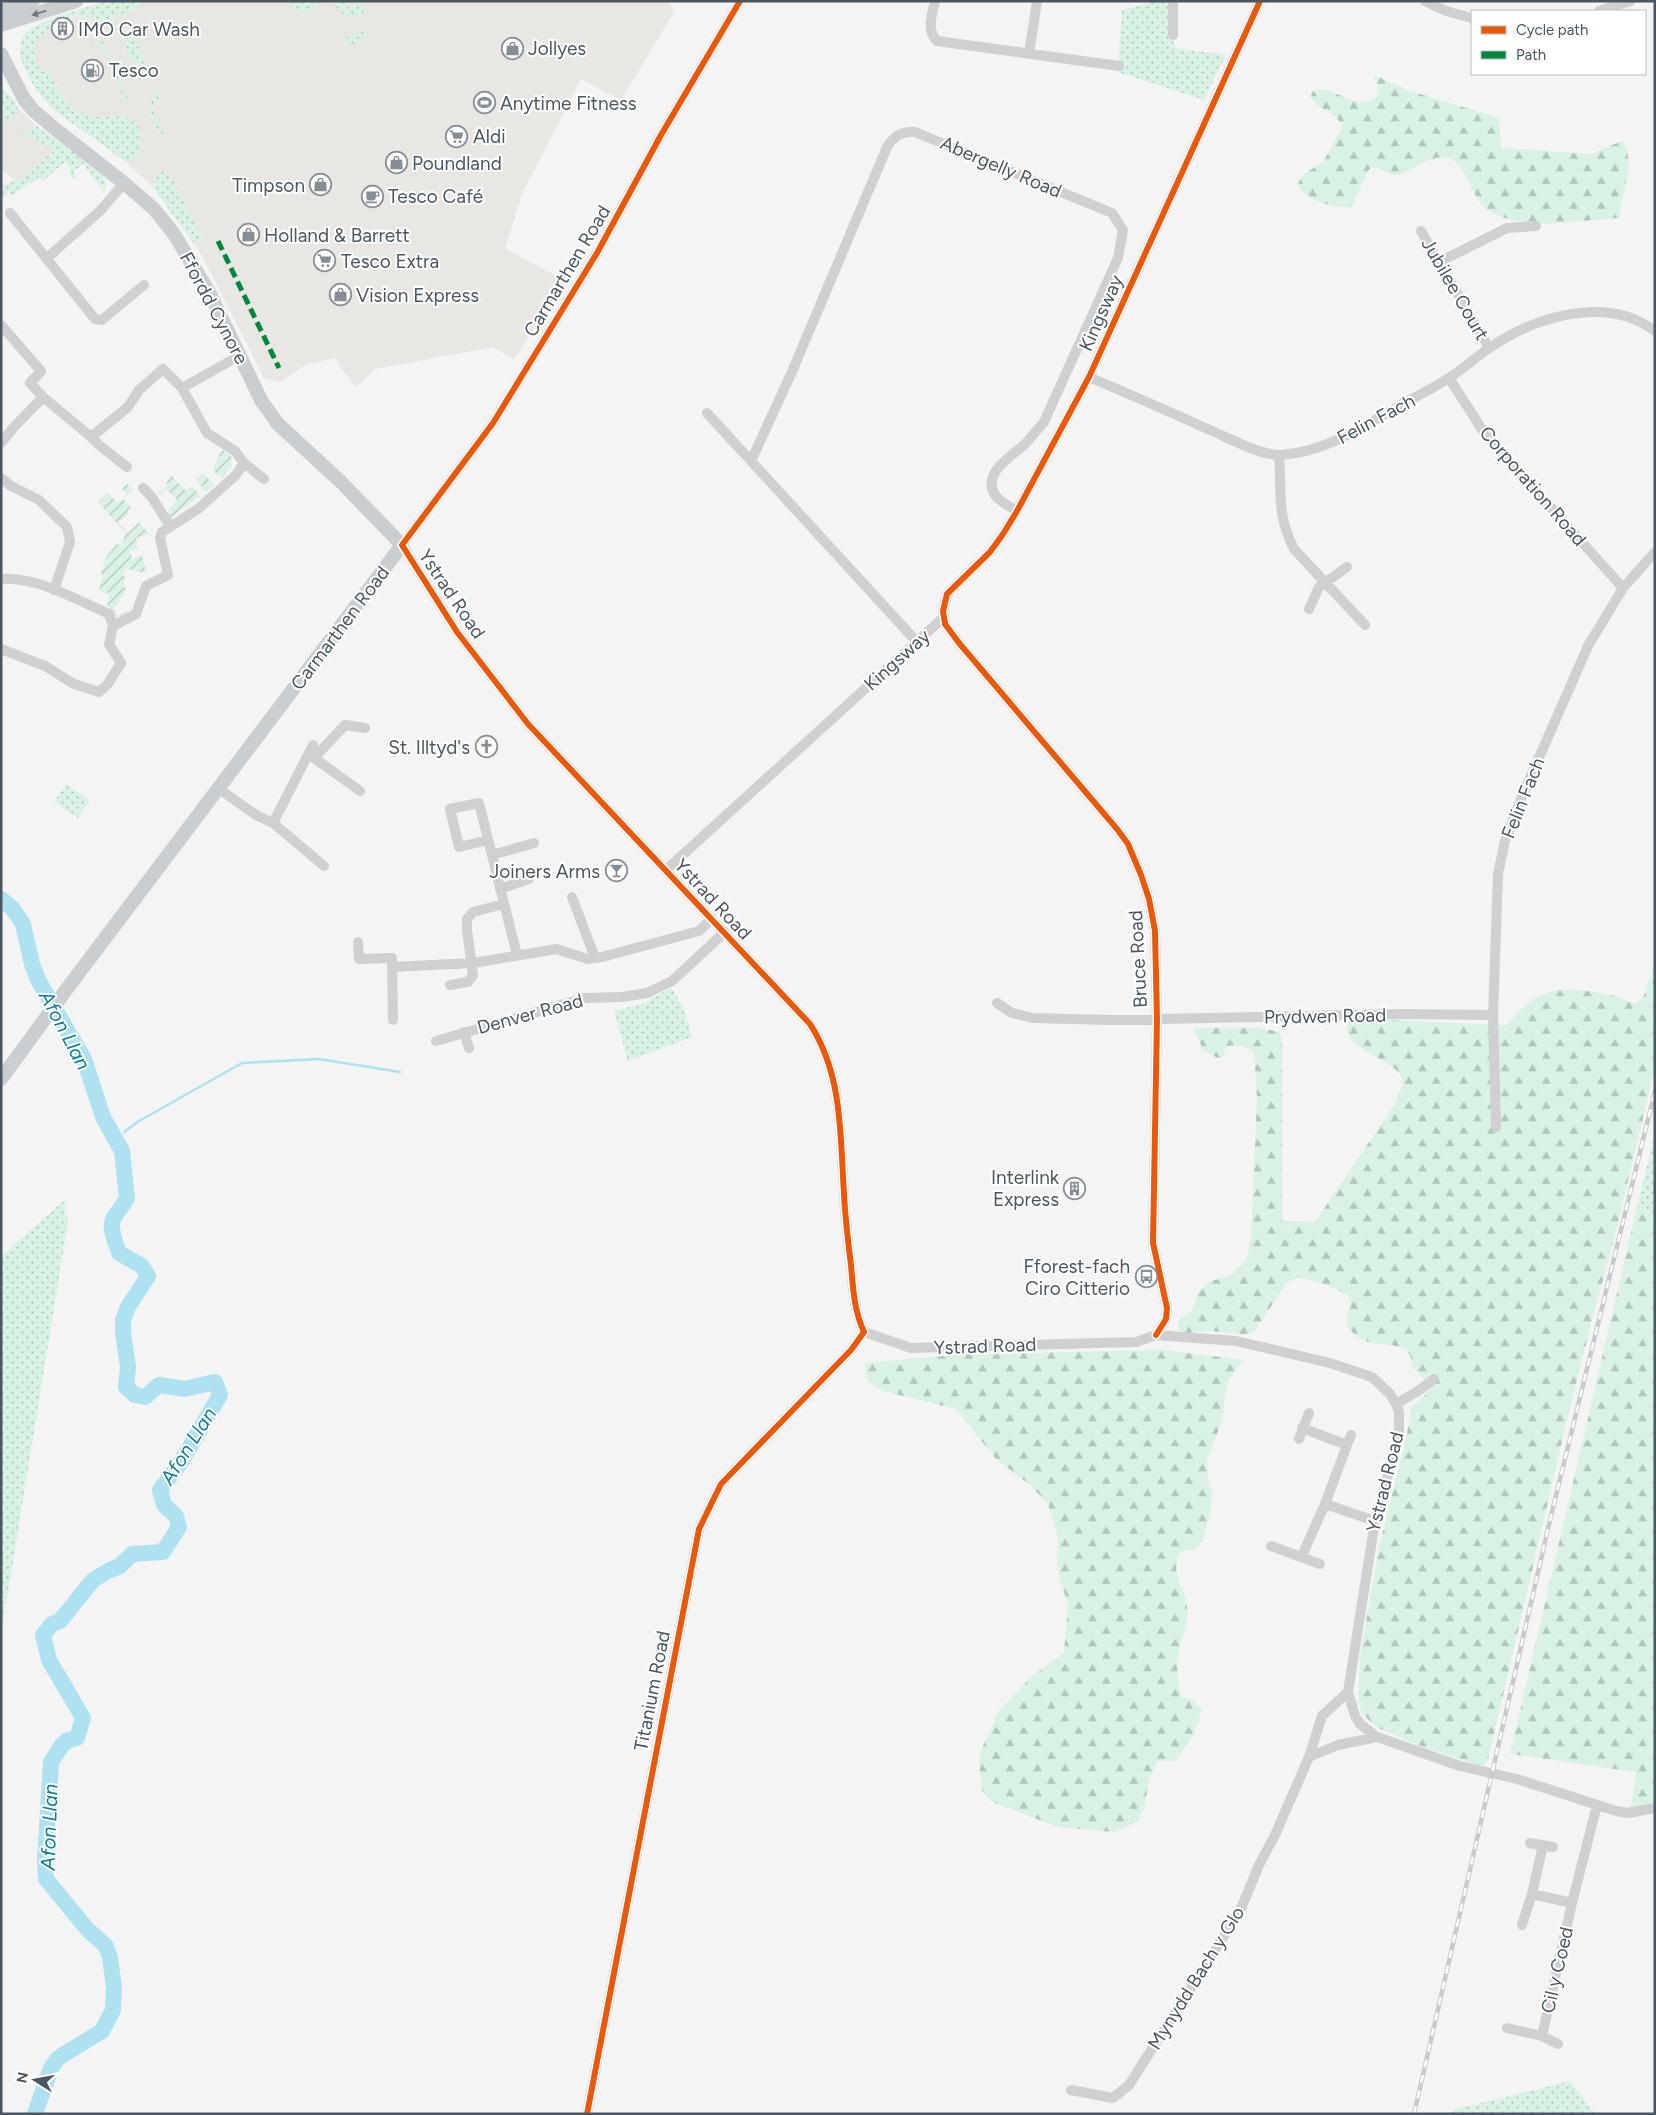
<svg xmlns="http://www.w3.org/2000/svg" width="1656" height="2115" font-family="Figtree,sans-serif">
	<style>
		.commercial { fill: #e8e7e3 }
		.grass { fill: url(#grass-dots) }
		.forest { fill: url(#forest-firs) }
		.garden { fill: url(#garden-furrows) }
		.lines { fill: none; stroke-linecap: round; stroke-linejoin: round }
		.stream { stroke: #aee2f0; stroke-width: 2.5 }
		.river { stroke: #aee2f0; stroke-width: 16 }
		.minor { stroke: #ced0d2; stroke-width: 10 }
		.major { stroke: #caced1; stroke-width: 14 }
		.rail-casing { stroke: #c9cacc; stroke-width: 4.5 }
		.rail { stroke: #fff; stroke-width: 2.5; stroke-dasharray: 8; stroke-linecap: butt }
		.quiet { stroke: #00873e; stroke-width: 5; stroke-dasharray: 10 5; stroke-linecap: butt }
		.cycleway-casing { stroke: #fff; stroke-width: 9 }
		.cycleway { stroke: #e8590c; stroke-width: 6 }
		.oneway { fill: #707a83 }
		.labels { text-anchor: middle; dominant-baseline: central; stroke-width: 4; stroke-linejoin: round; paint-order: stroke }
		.poi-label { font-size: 19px; fill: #4a5661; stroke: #fff; text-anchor: start }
		.street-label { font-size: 19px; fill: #4a5661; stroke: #fff }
		.water-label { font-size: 20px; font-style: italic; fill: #0c7c9b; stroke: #fff }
	</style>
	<defs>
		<pattern id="grass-dots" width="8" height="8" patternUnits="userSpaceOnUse" patternTransform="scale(1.25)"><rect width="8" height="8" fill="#d9f2e3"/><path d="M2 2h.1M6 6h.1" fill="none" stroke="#b2c7bb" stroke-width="1.8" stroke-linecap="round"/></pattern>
		<pattern id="forest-firs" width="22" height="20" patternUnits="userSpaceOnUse" patternTransform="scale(1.25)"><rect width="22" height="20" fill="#d9f2e3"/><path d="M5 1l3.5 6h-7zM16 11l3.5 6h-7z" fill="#b2c7bb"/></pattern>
		<pattern id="garden-furrows" width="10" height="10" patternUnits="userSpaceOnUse" patternTransform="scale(1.25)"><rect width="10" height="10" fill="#d9f2e3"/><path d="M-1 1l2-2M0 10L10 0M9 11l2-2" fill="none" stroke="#b2c7bb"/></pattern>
	</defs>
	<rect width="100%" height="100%" fill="#f4f4f4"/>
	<path class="commercial" d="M106,1H669L674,12L621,100L581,79L522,194L505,248L565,281L514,360L494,347L375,369L356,387L340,367L336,358L308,364L279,382L264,378L212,275L193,241L163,200L152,186L120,157L54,110L39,92L21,60L20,53L21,41L24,36L35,26Z
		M1,87L13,99L18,108L37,126L62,144L24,177L15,181L6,173L1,172Z"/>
	<path class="grass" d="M106,1H144L129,13L119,15L106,24L98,25L92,17L88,16L81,19L78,15C53,27 22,35 39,69L48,71C62,98 73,118 107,117C116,116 125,115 134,120C143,132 145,154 131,163C119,160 109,148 99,142C84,131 69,122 55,111C39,97 9,55 25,34C35,21 89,7 106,1Z
		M290,1H315L316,5L311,12L301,11L300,13L294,9Z
		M334,1H345L349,9L361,3L366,12C351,20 340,17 334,1Z
		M1155,1H1172V39L1176,48L1226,55L1204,100L1118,72L1122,10Z
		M131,29L151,73L139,69L136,63L129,58C126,48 120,36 131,29Z
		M365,30L367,37L343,49C344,36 353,32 365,30Z
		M96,40L103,42L108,52H110L128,99L127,104L108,55L91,41Z
		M1,87L13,99L18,108L9,121L3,120L6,113L1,111Z
		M160,90L163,98L154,103L153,111L164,134L162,135C151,125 144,100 160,90Z
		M37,126L104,174L106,185L104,192L83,164L73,172L77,177L74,180L69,173L72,170L65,162L43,181L40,177L12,196L9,191L4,198L1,196V186L24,177L54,151L22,133Z
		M163,171L173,180L203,239L194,244L152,186L155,179Z
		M66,784L90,801L78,818L54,802Z
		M671,988L683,1006L692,1037L628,1061L614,1011L644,1003Z
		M1655,1133V1214L1637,1207Z
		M66,1199L65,1211L68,1222L1,1635V1256Z
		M1570,2081L1595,2114H1452L1453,2110Z"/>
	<path class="forest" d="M1372,74L1407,90L1499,118L1501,148L1591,154L1622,141C1637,159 1621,196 1619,218C1581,219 1543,230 1505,218C1497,215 1488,211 1482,205C1468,188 1464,151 1436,158C1423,161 1413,170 1401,174C1389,179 1381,163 1369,169L1351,207C1337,209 1300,200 1298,183L1304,174L1323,162L1342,128C1337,109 1318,112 1311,97L1312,92C1314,91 1317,89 1320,89C1336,89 1357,110 1373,99C1383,92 1376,82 1372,74Z
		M1655,961V1067L1616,1232L1591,1324L1567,1420L1488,1760L1483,1767L1418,1745L1376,1727L1361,1712L1358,1700L1360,1657L1379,1547L1406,1439L1411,1409L1429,1391V1385C1425,1380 1420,1376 1416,1371C1410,1364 1413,1353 1404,1349C1387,1340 1369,1350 1351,1331C1340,1320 1353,1310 1350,1299C1347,1290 1312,1280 1302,1278C1297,1277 1292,1280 1287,1282L1255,1331L1245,1335L1212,1331L1184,1333L1178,1329C1176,1318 1184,1316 1192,1311L1197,1295L1201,1289L1211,1281L1230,1276L1247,1259L1251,1236L1257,1098L1254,1052C1246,1046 1234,1044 1225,1047L1224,1056L1218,1058L1203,1051L1198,1037L1193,1030L1196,1028C1215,1028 1265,1025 1280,1033L1282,1039V1221L1315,1222L1395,1104L1403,1084C1402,1081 1401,1076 1399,1073C1388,1058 1340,1047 1348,1022L1357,1019L1507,1025C1513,1018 1519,1011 1526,1005C1551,983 1582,990 1611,995C1621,997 1626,1003 1637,1003L1644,995Z
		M1637,1207L1655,1215V1807L1631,1809L1636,1772L1510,1754Z
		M1165,1350L1243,1360L1229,1379L1225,1392L1223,1418L1207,1461L1208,1477L1212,1494L1210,1515L1203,1539L1194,1551L1186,1550L1179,1554C1171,1582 1183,1582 1187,1605C1190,1625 1177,1646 1177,1666C1177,1676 1179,1687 1181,1697L1193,1700L1202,1710L1194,1733L1176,1761H1157L1149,1781L1144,1808L1138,1821L1114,1832L1058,1827L992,1802L982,1790L979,1764L981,1750L999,1711L1032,1676L1064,1653L1068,1605L1057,1568L1058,1537L1048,1504L1029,1484L996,1459L956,1409L883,1391L868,1381L864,1363L969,1354Z"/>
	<path class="garden" d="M222,450L231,455L232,465L222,478L216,474L213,468Z
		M203,473L214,485L206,492L196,480Z
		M172,476L186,491L192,486L201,496L170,518L167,513L177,499L166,489L161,495L158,493L168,485L166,483Z
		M127,484L133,490L123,499L131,507L127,511L129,513L118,523L128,533L139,522L149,534L136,538L138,549L130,551L132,559L142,555L146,571L144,573L125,568L123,576L126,577L123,586L126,588C123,596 120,602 113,608L118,616L129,610L121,616L115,617L107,605L109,594L99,590L103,575L101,574L106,557L117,544L121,546L126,533L98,502L108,493L118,503L127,494L122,489Z"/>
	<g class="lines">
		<path class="stream" d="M124,1132L139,1121L242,1063L319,1059L400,1072"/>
		<path class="river" d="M1,899L12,908L23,924L32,964L38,980L84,1059L103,1117L122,1151L127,1198C123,1205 118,1211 114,1218C108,1227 116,1243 119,1253L142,1266L148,1276L128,1307L123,1320V1333L128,1367L126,1387L135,1395L145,1397L159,1385L184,1389L215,1382L220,1395L181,1462L160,1490L164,1505L176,1516L179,1527L163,1552L132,1554L120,1566L108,1571L93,1580L60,1621L52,1624L43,1635L49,1660L83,1718L77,1738L68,1740L62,1745L51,1762L45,1860L46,1879L88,1930L106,1946L110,1958L114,1987L113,2010L102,2031L58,2058L51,2068L35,2114"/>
		<path class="minor" d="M740,1L661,135L597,253L493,423L402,545L457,632L528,724L810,1024C843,1075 840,1136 844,1193C845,1217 848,1241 851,1265C853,1288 854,1311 864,1332
			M935,1C932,15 926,30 937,41L1119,66
			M1425,1L1446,11L1472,18
			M1599,11L1630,1
			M1173,35V1
			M1029,54L1037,1
			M10,213L95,319L102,320L144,285
			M1421,231L1489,348
			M47,258L100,211L124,183
			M1439,262L1507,228L1536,226
			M1,325L41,371L30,383L43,397L91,437L128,407L139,390L163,369L182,388L239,356
			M1089,377C1129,394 1170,412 1210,430C1229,438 1261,456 1281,455C1325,452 1359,429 1396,408C1413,398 1432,389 1449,378C1463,369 1475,358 1488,349C1534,317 1606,294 1655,331
			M1449,378L1485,434L1623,588
			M182,388L207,433L235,451L244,463L264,479
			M707,413L917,642
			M91,437L99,445L127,467
			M1,443L14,427L43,397
			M1279,455C1282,491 1276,514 1294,549L1365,625
			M751,461L791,374L887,147C894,136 901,131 915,132L1112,213L1123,230L1118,258L1044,422C1038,429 1032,436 1026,443C1013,456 981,472 995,495C999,501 1010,507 1017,511
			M1,478L11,486L39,500L67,527L70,542L54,590
			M143,488L151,496L170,526
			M1,579C36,576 77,600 109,614L113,626L109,644L121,663L107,685L99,692L74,684L45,666L1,649
			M1309,609L1319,587L1347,567
			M113,626L136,614L146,586L168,575L160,538L162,532L198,509L235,476L244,463
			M310,755L360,791
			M314,758L345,725L365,728
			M219,789L256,815L273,823L313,745
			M273,823L324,866
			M488,840L459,847L450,809L479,803L517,955
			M492,855L534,843
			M666,870L944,617
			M500,889L529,879
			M572,897L595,958
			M358,942L359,959L392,958L393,1020
			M392,967L473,963L556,949L588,959L602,957L699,931L712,919
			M450,985L468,982L473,975L467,930V919L473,912L504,904
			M997,1003L1012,1013L1033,1018L1109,1020L1403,1014L1493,1015
			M464,1032L469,1048
			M436,1041L585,998L622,997L647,993L672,981L725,932
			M1496,1127L1493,1015L1498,874L1505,841L1523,794L1588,646L1623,588L1655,552
			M864,1332L911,1348L1136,1342L1156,1335L1236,1341L1330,1363L1372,1377L1390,1394L1396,1404L1399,1412V1436L1375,1521L1348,1692L1355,1716L1360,1724L1377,1737L1460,1766L1517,1779L1616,1811L1628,1813L1655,1808
			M1156,1335L1166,1319L1167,1308L1153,1243L1157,1019L1155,931L1149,899L1141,875L1128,844L1117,829L959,643L945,624L943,611L947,594L990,552L1003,534L1017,511L1089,377L1260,1
			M1396,1404L1418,1391L1434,1379
			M1302,1428L1347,1445L1325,1504L1375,1521
			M1299,1439L1309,1413
			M1347,1445L1351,1435
			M1271,1546L1320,1564
			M1302,1556L1325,1504
			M1309,1757L1338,1745L1377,1737
			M1530,1843L1553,1847
			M1532,1894L1572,1903
			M1522,1925L1532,1894L1543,1845
			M1507,2028L1542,2036L1558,2044
			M1542,2036L1572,1903L1597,1805
			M1071,2090L1113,2098L1129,2085L1240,1911L1259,1865L1275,1835L1309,1757L1322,1716L1348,1692
			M587,2114L699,1529L721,1484L851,1350L864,1332"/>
		<path class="major" d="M1,11L33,1
			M1,25L76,1
			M1,54L24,99L33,110L54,128L124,183L154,209L174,234L209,292L261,400L278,424L341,482L402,545L66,990L1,1079"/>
		<defs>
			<path id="rail" d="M1414,2114L1550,1520L1655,1091"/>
		</defs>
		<use href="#rail" class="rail-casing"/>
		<use href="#rail" class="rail"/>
		<path class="quiet" d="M218,241L279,368"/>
		<defs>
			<path id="cycleway" d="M1156,1335L1166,1319L1167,1308L1153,1243L1157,1019L1155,931L1149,899L1141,875L1128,844L1117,829L959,643L945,624L943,611L947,594L990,552L1003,534L1017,511L1089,377L1260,1
				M587,2114L699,1529L721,1484L851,1350L864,1332C854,1311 853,1288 851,1265C848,1241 845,1217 844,1193C840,1136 843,1075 810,1024L528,724L457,632L402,545L493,423L597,253L661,135L740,1"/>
		</defs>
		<use href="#cycleway" class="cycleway-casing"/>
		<use href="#cycleway" class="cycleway"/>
	</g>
	<defs><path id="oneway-solid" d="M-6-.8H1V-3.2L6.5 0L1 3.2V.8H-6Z" transform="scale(1.25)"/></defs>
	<use class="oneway" href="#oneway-solid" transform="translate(39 13) rotate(163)"/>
	<defs>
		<symbol id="building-ring" viewBox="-11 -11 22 22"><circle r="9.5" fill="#fff" stroke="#868d94" stroke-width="1.5"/><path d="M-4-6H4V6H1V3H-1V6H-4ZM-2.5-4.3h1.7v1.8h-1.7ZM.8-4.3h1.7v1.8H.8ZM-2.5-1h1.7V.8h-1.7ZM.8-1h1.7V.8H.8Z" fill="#868d94"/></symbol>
		<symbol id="shop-ring" viewBox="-11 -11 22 22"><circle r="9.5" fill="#fff" stroke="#868d94" stroke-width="1.5"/><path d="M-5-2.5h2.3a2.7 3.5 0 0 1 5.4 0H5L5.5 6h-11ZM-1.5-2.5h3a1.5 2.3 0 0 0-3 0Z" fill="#868d94"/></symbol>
		<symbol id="fuel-ring" viewBox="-11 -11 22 22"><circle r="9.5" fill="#fff" stroke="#868d94" stroke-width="1.5"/><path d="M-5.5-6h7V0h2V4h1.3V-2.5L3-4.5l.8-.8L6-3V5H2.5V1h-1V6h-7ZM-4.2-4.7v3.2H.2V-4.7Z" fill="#868d94"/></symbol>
		<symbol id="stadium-ring" viewBox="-11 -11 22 22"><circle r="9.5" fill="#fff" stroke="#868d94" stroke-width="1.5"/><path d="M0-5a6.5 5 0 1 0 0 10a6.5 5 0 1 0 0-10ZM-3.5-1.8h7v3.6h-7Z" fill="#868d94"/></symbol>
		<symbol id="supermarket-ring" viewBox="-11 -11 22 22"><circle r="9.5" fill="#fff" stroke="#868d94" stroke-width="1.5"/><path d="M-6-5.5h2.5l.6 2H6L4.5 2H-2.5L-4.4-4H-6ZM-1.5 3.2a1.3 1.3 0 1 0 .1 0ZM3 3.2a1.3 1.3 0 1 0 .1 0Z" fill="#868d94"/></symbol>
		<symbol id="cafe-ring" viewBox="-11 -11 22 22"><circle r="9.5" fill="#fff" stroke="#868d94" stroke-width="1.5"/><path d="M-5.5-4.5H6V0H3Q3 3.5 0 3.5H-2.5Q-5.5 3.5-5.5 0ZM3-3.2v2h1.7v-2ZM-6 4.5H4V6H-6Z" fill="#868d94"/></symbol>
		<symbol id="church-ring" viewBox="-11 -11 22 22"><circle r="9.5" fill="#fff" stroke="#868d94" stroke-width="1.5"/><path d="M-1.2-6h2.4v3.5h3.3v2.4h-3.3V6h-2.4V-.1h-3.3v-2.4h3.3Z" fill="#868d94"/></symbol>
		<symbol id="bar-ring" viewBox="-11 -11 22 22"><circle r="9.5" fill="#fff" stroke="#868d94" stroke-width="1.5"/><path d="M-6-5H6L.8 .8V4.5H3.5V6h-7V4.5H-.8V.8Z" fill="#868d94"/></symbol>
		<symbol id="bus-ring" viewBox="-11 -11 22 22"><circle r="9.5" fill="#fff" stroke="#868d94" stroke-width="1.5"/><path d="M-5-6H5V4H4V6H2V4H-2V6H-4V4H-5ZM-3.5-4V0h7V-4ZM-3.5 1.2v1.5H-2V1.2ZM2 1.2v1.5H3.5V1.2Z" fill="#868d94"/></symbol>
	</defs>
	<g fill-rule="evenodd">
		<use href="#building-ring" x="50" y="16" width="25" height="25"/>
		<use href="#shop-ring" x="500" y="36" width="25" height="25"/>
		<use href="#fuel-ring" x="80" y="58" width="25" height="25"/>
		<use href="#stadium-ring" x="472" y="90" width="25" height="25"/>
		<use href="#supermarket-ring" x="444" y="124" width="25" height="25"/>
		<use href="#shop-ring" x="384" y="150" width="25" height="25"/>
		<use href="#shop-ring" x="308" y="172" width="25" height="25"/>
		<use href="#cafe-ring" x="360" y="184" width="25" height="25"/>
		<use href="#shop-ring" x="236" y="222" width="25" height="25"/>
		<use href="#supermarket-ring" x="312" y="248" width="25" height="25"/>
		<use href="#shop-ring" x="328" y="282" width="25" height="25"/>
		<use href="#church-ring" x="474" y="734" width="25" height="25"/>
		<use href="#bar-ring" x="604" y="858" width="25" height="25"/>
		<use href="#building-ring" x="1062" y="1176" width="25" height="25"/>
		<use href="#bus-ring" x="1134" y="1264" width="25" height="25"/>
	</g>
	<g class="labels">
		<g class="poi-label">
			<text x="78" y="29">IMO Car Wash</text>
			<text x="528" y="48">Jollyes</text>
			<text x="109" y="70">Tesco</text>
			<text x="500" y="103">Anytime Fitness</text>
			<text x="473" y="136">Aldi</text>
			<text x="412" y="163">Poundland</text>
			<text x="305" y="185" text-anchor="end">Timpson</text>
			<text x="388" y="196">Tesco Café</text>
			<text x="264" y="235">Holland &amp; Barrett</text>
			<text x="341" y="261">Tesco Extra</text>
			<text x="356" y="295">Vision Express</text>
			<text x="470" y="747" text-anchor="end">St. Illtyd's</text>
			<text x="600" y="871" text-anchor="end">Joiners Arms</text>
			<text x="1059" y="1177" text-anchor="end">Interlink<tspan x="1059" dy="22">Express</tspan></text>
			<text x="1130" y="1266" text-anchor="end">Fforest-fach<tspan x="1130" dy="22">Ciro Citterio</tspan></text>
		</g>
		<g class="street-label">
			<text transform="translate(1001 167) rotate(23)">Abergelly Road</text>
			<text transform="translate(567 271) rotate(-59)">Carmarthen Road</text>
			<text transform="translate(1455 289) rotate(60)">Jubilee Court</text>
			<text transform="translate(214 308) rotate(62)">Ffordd Cynore</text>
			<text transform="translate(1101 313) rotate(-66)">Kingsway</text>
			<text transform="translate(1376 419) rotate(-28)">Felin Fach</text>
			<text transform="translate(1533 486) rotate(49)">Corporation Road</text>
			<text transform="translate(452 594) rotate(56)">Ystrad Road</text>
			<text transform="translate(340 628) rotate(-53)">Carmarthen Road</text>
			<text transform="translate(897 660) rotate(-42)">Kingsway</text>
			<text transform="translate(1523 798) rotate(-68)">Felin Fach</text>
			<text transform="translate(713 899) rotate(47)">Ystrad Road</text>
			<text transform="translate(1138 959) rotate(-93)">Bruce Road</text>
			<text transform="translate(530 1014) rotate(-15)">Denver Road</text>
			<text transform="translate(1325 1016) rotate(-1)">Prydwen Road</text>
			<text transform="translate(985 1346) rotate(-2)">Ystrad Road</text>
			<text transform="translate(1385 1482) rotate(-76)">Ystrad Road</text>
			<text transform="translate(652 1691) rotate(-79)">Titanium Road</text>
			<text transform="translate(1557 1970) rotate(-77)">Cil y Coed</text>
			<text transform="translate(1196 1978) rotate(-58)">Mynydd Bach y Glo</text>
		</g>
		<g class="water-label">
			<text transform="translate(65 1030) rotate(62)">Afon Llan</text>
			<text transform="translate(188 1446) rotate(-58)">Afon Llan</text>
			<text transform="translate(49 1827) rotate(-88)">Afon Llan</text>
		</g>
	</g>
	<rect width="1656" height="2115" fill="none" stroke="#4a5661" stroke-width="5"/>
	<rect x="1471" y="10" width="175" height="65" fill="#ffffff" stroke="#b7bbc0"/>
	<rect x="1481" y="26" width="25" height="8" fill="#e8590c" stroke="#b7bbc0"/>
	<text x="1516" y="35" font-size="15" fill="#4a5661">Cycle path</text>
	<rect x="1481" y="51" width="25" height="8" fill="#00873e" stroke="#b7bbc0"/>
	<text x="1516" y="60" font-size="15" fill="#4a5661">Path</text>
	<g transform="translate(35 2080) rotate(281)" stroke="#ffffff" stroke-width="4" paint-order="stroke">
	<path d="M0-4L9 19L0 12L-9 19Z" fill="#4a5661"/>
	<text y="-8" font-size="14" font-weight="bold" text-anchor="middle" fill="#4a5661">N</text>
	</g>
</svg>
